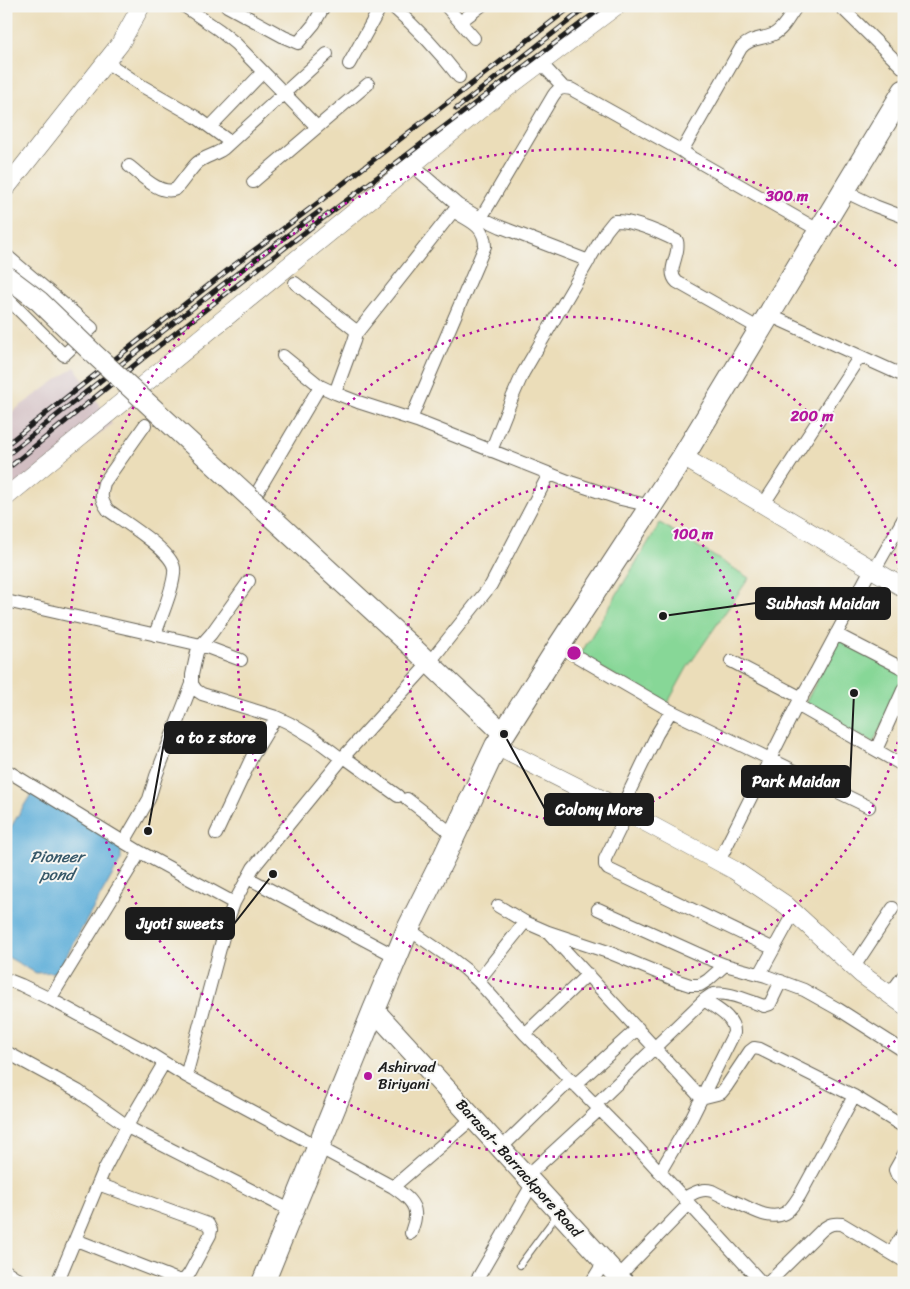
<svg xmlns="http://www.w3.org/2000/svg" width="910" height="1289" font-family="Sriracha,sans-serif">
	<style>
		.industrial { fill: #d2bec2 }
		.green { fill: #87d797; stroke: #527a5a }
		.water { fill: #5eafd9; stroke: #3d667a }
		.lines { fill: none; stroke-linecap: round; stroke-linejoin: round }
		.lane-casing { stroke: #646053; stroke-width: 8 }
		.street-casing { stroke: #646053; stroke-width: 14 }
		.secondary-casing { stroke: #646053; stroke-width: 19 }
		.primary-casing { stroke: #646053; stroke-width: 22 }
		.highway-casing { stroke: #646053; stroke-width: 24 }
		.lane { stroke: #fff; stroke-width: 6 }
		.street { stroke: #fff; stroke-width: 12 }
		.secondary { stroke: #fff; stroke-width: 18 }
		.primary { stroke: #fff; stroke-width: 20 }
		.highway { stroke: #fff; stroke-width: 22 }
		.rail-casing { stroke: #1c1c1c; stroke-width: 5 }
		.rail { stroke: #f6f6f2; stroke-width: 3; stroke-dasharray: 9; stroke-linecap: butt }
		.primary-bridge-casing { stroke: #646053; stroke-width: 22; stroke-linecap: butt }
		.primary-bridge { stroke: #fff; stroke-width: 20 }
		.ring { fill: none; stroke: #b5179e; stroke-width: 2.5; stroke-dasharray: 2.5 5 }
		.poi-dot { fill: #b5179e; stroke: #f6f6f2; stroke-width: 2 }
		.labels { text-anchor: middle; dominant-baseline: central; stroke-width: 4; stroke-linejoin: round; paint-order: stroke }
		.poi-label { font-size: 15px; fill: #1c1c1c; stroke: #f6f6f2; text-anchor: start }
		.street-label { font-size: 15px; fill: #1c1c1c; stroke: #f6f6f2 }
		.water-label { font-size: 16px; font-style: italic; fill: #365768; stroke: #f6f6f2 }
		.centre { fill: #b5179e; stroke: #f6f6f2; stroke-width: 2.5 }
		.ring-label { font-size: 15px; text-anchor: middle; font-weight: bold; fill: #b5179e; stroke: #f6f6f2; stroke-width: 4; stroke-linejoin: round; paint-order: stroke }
		.leader { fill: none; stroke: #1c1c1c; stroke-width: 2 }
		.callout-dot { fill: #1c1c1c; stroke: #f6f6f2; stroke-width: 2 }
		.callout { fill: #1c1c1c; stroke: #1c1c1c; stroke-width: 2 }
		.callout-label { font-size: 16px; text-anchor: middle; font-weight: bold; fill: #fff }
	</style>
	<rect width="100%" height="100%" fill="#f6f6f2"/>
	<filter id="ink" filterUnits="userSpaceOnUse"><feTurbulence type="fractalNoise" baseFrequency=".02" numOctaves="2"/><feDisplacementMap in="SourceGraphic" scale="10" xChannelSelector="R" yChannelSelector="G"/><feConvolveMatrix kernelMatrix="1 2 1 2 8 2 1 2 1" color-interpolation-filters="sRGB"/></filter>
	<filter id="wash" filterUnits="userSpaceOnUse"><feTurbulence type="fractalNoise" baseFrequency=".0096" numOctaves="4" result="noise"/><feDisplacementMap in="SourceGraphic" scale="20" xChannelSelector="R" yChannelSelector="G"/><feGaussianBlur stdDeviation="1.12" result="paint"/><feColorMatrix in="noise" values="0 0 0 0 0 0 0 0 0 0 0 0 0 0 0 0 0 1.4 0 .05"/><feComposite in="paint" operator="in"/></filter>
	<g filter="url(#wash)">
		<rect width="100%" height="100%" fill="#ebddb9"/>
		<path class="industrial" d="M75,367L112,424L6,509V416Z"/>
		<path class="green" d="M660,523L749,578L687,668L666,706L580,655Z
			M838,639L904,672V679L873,743L804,706Z"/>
		<path class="water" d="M33,791L117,842L121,850V860L57,972L36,973L6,956V835Z"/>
	</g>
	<g filter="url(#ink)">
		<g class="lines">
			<defs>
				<path id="lane" d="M520,1265L557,1215"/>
				<path id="street" d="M184,6L219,30L236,44L317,127
					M227,6L284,37L298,43L314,24L324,6
					M392,6C417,28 439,51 459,77
					M446,6L474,38
					M797,6C790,15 784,29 774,34C761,40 751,37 741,48L682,151L692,158L820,231
					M840,6L904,69
					M460,22L481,6
					M106,62L142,86L196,117L230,142
					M541,63L564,88
					M349,64L381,6
					M210,127L263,72
					M412,165L458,205L473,214L501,227L589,261
					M129,166C141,175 160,196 176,189C183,181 190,170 197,163C205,156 215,155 223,149L327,54
					M253,182L368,84
					M844,191L875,206L904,217
					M481,218L553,96C558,88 562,87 571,89L682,151
					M6,255L92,328L64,355L6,297
					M295,283L355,330L356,334L354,341L335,393
					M769,315L904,376
					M356,334L458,205
					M283,356L320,386L335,393L358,402L417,421L573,483L621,499L651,506
					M411,419L485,246C485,225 469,221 453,211
					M145,425L104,483C101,495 100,499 108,510C123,521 171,550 174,568C176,583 160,619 155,635
					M491,451L512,398L523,373L606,231L614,221C632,220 661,233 677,241C681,255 665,270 677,282L760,329
					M258,491L320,386
					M763,505L860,356
					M874,571L904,518
					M249,581L211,634L201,645L197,652L192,675V684L196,690L202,694L276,717L289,723L314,738L342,759
					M6,601L201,645L241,660
					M836,634L904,669
					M559,646L671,711L869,807
					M731,661L802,698
					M797,705L904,766
					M876,750L904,688
					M344,757L398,796
					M6,770L140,852L234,903
					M407,799L454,835
					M621,809L657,734L671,711
					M628,812L605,859V865L608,869L774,949
					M216,834L252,757L276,717
					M124,842L149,799L156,776L192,684
					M719,861L797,705L816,672L871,569
					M248,878L397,957
					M498,906L525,922L548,932L608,952L678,981L690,985H700L708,980L725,965
					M598,909L707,958L725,965L766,976L804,990L838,1009L904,1051
					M408,929L452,959L465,969L478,981L525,1034L635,1145L762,1283
					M548,932L701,1098L721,1093L726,1087L750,1051L754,1048L760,1049L854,1096L904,1127
					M854,967L893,908
					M760,974L794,912
					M6,979L21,985L50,999L144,1050L186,1076L393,1187C403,1194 417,1203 415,1217C415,1222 412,1228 411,1233
					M478,981L525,922
					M889,995L904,975
					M50,999L140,852
					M525,1034L588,974
					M6,1052L78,1091L133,1130L292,1211
					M186,1076L227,922L234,903L253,868L346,754L429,663L491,585L549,474
					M575,1085L638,1028
					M595,1105L704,1000C707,998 709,996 711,995C724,989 751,1002 764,1006L770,1004L781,981
					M501,1148L571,1080
					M904,1154L895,1170L897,1175L904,1181
					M660,1172L691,1119L734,1033C735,1017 715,1008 704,1000
					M527,1176L600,1109
					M393,1187L473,1118
					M684,1198C694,1193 701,1188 712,1191C721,1196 731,1200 740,1204C754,1210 770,1221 785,1213C791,1210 796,1201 800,1195L854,1096
					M76,1240L178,1280H184L189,1274L210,1235L211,1230L208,1224L98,1184
					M891,1253L904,1233
					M6,1271L24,1283
					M618,1277L689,1204
					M57,1283L104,1170L127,1126L164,1063
					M475,1283L533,1183
					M591,1283L604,1262
					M768,1283L823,1229C830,1224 833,1223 842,1224L904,1261"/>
				<path id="secondary" d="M6,188L120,44L141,6
					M683,457L904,588
					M6,497L499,94L616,6
					M496,746L621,809L734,870L786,905L861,974L904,1005"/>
				<path id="primary" d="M409,644L504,734
					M374,1010L624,1283"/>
				<path id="highway" d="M263,1283L374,1010L408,929L445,855L496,746L559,646L683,457L904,91"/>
			</defs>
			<use href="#lane" class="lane-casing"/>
			<use href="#street" class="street-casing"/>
			<use href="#secondary" class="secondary-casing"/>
			<use href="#primary" class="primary-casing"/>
			<use href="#highway" class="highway-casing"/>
			<use href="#lane" class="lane"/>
			<use href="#street" class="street"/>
			<use href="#secondary" class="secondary"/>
			<use href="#primary" class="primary"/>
			<use href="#highway" class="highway"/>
			<defs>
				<path id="rail" d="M456,109L588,6
					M6,445L233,266L323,199L572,6
					M6,456C110,373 213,290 320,211
					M12,465L142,359L318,222L604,6"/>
			</defs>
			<use href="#rail" class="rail-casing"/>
			<use href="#rail" class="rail"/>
			<defs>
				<path id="primary-bridge" d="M6,276L39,301L93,353L409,644"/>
			</defs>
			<use href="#primary-bridge" class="primary-bridge-casing"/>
			<use href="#primary-bridge" class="primary-bridge"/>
		</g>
	</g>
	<g class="ring">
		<circle cx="574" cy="653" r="168"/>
		<path d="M903 720A336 336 0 1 1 903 586"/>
		<path d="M901 1036A504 504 0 1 1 901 270"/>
	</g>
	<circle class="poi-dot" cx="368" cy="1076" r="5"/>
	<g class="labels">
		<g class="poi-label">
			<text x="378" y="1067">Ashirvad<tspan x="378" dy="17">Biriyani</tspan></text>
		</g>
		<g class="street-label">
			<text transform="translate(519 1168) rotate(48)">Barasat- Barrackpore Road</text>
		</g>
		<g class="water-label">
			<text x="57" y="856">Pioneer<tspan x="57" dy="18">pond</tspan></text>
		</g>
	</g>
	<circle cx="574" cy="653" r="8" class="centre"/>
	<g class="ring-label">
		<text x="787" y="201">300 m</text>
		<text x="812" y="421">200 m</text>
		<text x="693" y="539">100 m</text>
	</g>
	<path class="leader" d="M663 616L756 603M148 831L165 737M854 693L850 781M504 734L545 809M273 874L234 924"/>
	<g class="callout-dot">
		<circle cx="663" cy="616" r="5"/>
		<circle cx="148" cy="831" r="5"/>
		<circle cx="854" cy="693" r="5"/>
		<circle cx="504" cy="734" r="5"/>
		<circle cx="273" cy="874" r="5"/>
	</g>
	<g class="callout">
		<rect x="756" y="588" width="134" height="31" rx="5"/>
		<rect x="165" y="722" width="101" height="31" rx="5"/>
		<rect x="742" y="766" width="108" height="31" rx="5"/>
		<rect x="545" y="794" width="108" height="31" rx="5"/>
		<rect x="126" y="908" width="108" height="31" rx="5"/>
	</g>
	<g class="callout-label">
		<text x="823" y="609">Subhash Maidan</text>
		<text x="216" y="743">a to z store</text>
		<text x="796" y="787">Park Maidan</text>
		<text x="599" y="815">Colony More</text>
		<text x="180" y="929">Jyoti sweets</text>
	</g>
	<rect width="910" height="1289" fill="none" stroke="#f6f6f2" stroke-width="25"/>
</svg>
